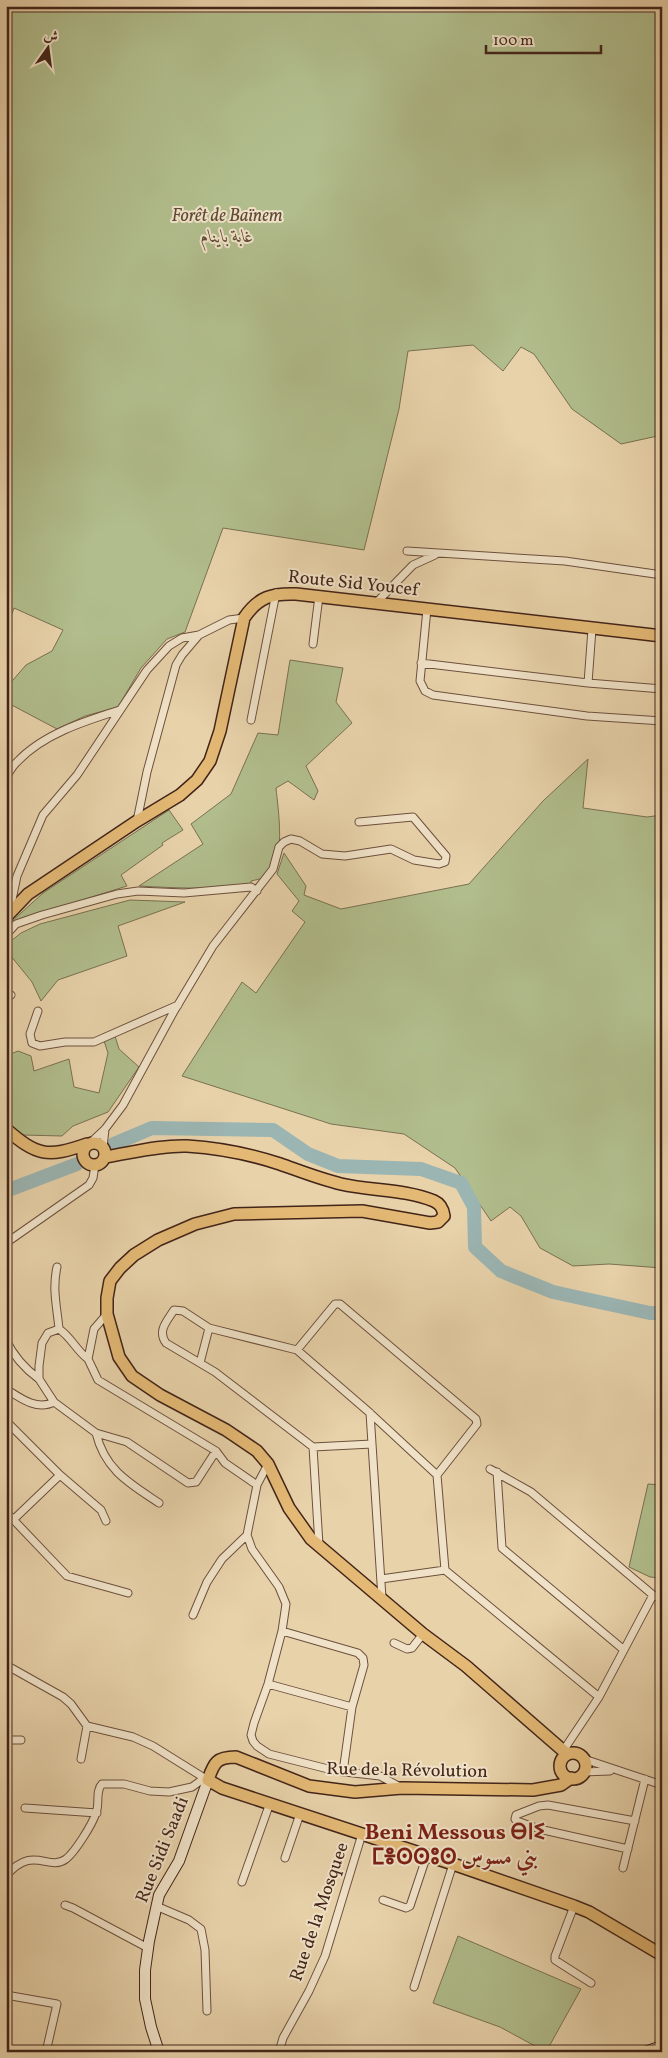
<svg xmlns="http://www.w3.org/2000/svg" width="668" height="2058" font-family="Vollkorn,Amiri,'Noto Sans Tifinagh',serif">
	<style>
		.green { fill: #b1bd8c; stroke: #7a7052 }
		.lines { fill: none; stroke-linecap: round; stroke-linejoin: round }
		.river { stroke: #9bb5b3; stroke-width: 14 }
		.minor-casing { stroke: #6c503d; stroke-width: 9 }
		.secondary-casing { stroke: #422419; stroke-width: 12 }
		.primary-casing { stroke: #422419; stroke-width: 14 }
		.minor { stroke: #f0e2c8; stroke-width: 7 }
		.secondary { stroke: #f0e2c8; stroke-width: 10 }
		.primary { stroke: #e4b975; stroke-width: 11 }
		.labels { text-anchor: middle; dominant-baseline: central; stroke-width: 4; stroke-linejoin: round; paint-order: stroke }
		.park-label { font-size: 18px; font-style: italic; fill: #5e4a36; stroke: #f0e2c8 }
		.street-label { font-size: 18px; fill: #422419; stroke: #f0e2c8 }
		.district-label { font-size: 22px; font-weight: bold; fill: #7a1f14; stroke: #f0e2c8 }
	</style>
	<rect width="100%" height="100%" fill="#e8d2aa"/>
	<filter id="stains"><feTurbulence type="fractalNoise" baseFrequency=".004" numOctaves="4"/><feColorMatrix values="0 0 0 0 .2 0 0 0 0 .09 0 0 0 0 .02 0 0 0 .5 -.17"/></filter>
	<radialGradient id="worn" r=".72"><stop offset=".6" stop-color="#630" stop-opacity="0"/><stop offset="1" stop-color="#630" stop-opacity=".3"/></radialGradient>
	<path class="green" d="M6,6H662V435L621,444L572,409L534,354L521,347L503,371L473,345L408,351L399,409L364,550L223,528L185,632L167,639L141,668L118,707L85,716L57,729L6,702V688L26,665L52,651L63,630L14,608L6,631Z
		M290,660L343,668L336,702L352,723L306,766L318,791L314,800L288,781L276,788C278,809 287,864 266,877C261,879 255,880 251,881V885C213,890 177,888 139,886L203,844L191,824L231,794L258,733L278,735Z
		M588,759L583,808L647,817L662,815V1268L609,1264L573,1266L540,1248L521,1216L510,1207L491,1221L455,1168L404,1134L331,1124L182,1076L242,982L256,993L305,922L292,911L299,901L277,874L284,853L306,886L304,895L341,909L469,884L543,801Z
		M169,810L183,830L162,843L163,845L121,875L127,886L27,917L6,933V929L10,923L43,893Z
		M130,900L185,902L118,926L127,956L58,980L41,1001L32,982L6,950V945L21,933L40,924Z
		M115,1036L119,1049L139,1067L108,1112L73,1126L62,1136L23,1135L6,1122V1056L18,1051L31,1056L34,1071L69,1059L74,1087L99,1093L108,1053L104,1041Z
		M648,1484L662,1485V1578L650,1577L629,1567Z
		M458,1936L581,1989L546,2052L500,2027L433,2003Z"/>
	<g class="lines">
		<path class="river" d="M114,1144L152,1128L273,1130L308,1154L338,1166L421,1169L461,1183L474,1207L475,1247L501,1271L553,1292L650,1313H662
			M6,1191L77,1164"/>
		<defs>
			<path id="minor" d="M407,551L565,561L662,575
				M376,603L413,565L435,555
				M427,609L420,681L425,691L433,695L587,716L662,721
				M313,644L319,596
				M421,663L588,683L662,689
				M588,683L592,629
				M251,720L276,593
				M6,778C9,773 12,766 17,762C43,734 85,721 120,710
				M137,821L147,772L176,665L182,655L199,635
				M9,914L17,876L43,815L77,775L147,670L169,646L182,638L199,635L229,620L244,618
				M6,935L16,924L42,915L117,894L138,891L184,893L251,887L257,891
				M6,999L11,995
				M38,1011L30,1034L32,1043L40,1046L65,1042H94L178,1005
				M90,1143L105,1129L123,1105L173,1013L213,946L273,869L279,847L284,842L291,839L300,841L322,854L345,856L391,849L414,860L439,864L445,862L446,856L413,817L359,822
				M103,1148L105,1129
				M6,1243L89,1185L93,1178L95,1165
				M57,1267C52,1289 57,1307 59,1329
				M107,1314L94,1329L88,1359C76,1350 71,1337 59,1329L48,1333L42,1343L39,1366V1379L54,1402L96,1433L127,1442L188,1483L196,1482L216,1451
				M6,1340C14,1357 24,1368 39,1379
				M297,1350L335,1304H340L476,1419L477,1424L437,1475L445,1570L599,1697
				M88,1359L98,1380L216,1451L225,1463L257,1485
				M200,1363L209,1328
				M6,1389C20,1398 37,1411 54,1402
				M370,1413L382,1598
				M6,1421L60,1475L101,1510L106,1521
				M96,1433C105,1470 129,1483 159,1503
				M313,1447L372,1444
				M268,1464L257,1485L247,1535L252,1549L279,1587L286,1604L282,1631L268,1684L254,1723L251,1735L253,1741L257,1746L269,1754L336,1771L380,1776L402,1788
				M490,1469L531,1492L653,1595L662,1599
				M497,1472L502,1548L624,1650
				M6,1512L67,1576L128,1593
				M13,1520L60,1475
				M319,1545L313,1447L215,1372L166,1343C157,1331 167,1321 174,1310L183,1311L209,1328L297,1350L370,1413L437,1475
				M381,1579L445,1570
				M193,1615L207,1582L222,1559L247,1535
				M282,1631L358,1653L363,1658L364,1665L352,1707L343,1772
				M394,1643L407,1649L412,1648L423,1634
				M6,1665L63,1697L71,1704L87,1726L133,1737L153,1746L206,1779
				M268,1684L352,1707
				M6,1740H21
				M563,1751L599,1697L653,1595
				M81,1759L87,1726
				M584,1759L662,1785
				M583,1772L610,1771
				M25,1808L97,1813
				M628,1849L539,1829L517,1821L515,1819L516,1815L539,1806L548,1805L635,1821
				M285,1858L300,1814
				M623,1868L645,1779
				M6,1876C33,1844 48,1872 66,1859C75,1852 92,1825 96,1813C100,1804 95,1791 102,1784H124L150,1791L169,1792L192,1787L203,1779
				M242,1882L270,1803
				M383,1900L406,1908L410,1906L427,1855
				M65,1905L73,1908L148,1948
				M156,1906L189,1920L201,1929L205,1950L207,2011
				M574,1906L555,1956V1960L591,1983
				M414,1987L453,1864
				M6,1995L57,2004L46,2052
				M279,2052L283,2038L309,1991L325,1956L362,1834"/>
			<path id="secondary" d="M159,2052L151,2027L145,1999V1970L149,1941L159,1895L179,1861L208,1780
				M645,2052L662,2046"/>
			<path id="primary" d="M6,917L28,894L137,821L180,795L197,780L210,761L220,731L244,618C258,597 272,593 296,594L662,636
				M6,1129C37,1156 47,1158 87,1144
				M83 1154a11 11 0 1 1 22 0a11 11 0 1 1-22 0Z
				M105,1157C131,1153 160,1145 187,1146C218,1148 250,1154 280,1164C300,1171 320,1179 341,1184C371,1191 406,1189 434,1201C441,1204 443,1209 444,1216L438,1222L430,1223L362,1211L234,1214L195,1224L158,1240L134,1255L120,1268L110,1281L107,1298V1314L119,1357L132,1376L160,1395L226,1430L257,1451L268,1464L289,1508L311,1539L423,1634L466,1666L567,1754
				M560 1766a13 13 0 1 1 26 0a13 13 0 1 1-26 0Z
				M571,1778L561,1785L533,1790L402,1788L355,1792L309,1786L236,1757C217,1757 214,1762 208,1780L222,1788L453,1864L574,1906L589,1912L662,1955"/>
		</defs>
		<use href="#minor" class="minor-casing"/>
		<use href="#secondary" class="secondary-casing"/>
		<use href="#primary" class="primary-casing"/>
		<use href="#minor" class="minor"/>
		<use href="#secondary" class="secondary"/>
		<use href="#primary" class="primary"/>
	</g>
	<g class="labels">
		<g class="park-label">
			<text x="227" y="216">Forêt de Baïnem<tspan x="227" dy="21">غابة باينام</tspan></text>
		</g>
		<g class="street-label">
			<text transform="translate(353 584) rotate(6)">Route Sid Youcef</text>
			<text transform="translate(407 1771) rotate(1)">Rue de la Révolution</text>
			<text transform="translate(163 1850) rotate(-68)">Rue Sidi Saadi</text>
			<text transform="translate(320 1912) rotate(-71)">Rue de la Mosquee</text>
		</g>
		<g class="district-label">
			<text x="455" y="1833">Beni Messous ⴱⵏⵉ<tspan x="455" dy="25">ⵎⴻⵙⵙⵓⵙ بني مسوس</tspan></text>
		</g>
	</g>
	<rect width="668" height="2058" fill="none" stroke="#e8d2aa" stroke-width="25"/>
	<rect x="8" y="8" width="653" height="2043" fill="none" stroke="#422419" stroke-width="2.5"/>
	<rect x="12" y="12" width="643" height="2033" fill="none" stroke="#422419"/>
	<g transform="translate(48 48) rotate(14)" stroke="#f0e2c8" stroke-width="4" paint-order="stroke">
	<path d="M0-4L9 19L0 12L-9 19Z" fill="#422419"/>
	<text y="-8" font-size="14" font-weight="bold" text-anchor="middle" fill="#422419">ش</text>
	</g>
	<path d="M486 45v8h115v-8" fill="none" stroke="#422419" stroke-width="2.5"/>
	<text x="493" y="45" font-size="15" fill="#422419" stroke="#f0e2c8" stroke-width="4" paint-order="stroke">100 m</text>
	<rect width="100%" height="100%" filter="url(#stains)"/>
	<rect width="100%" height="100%" fill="url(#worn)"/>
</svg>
